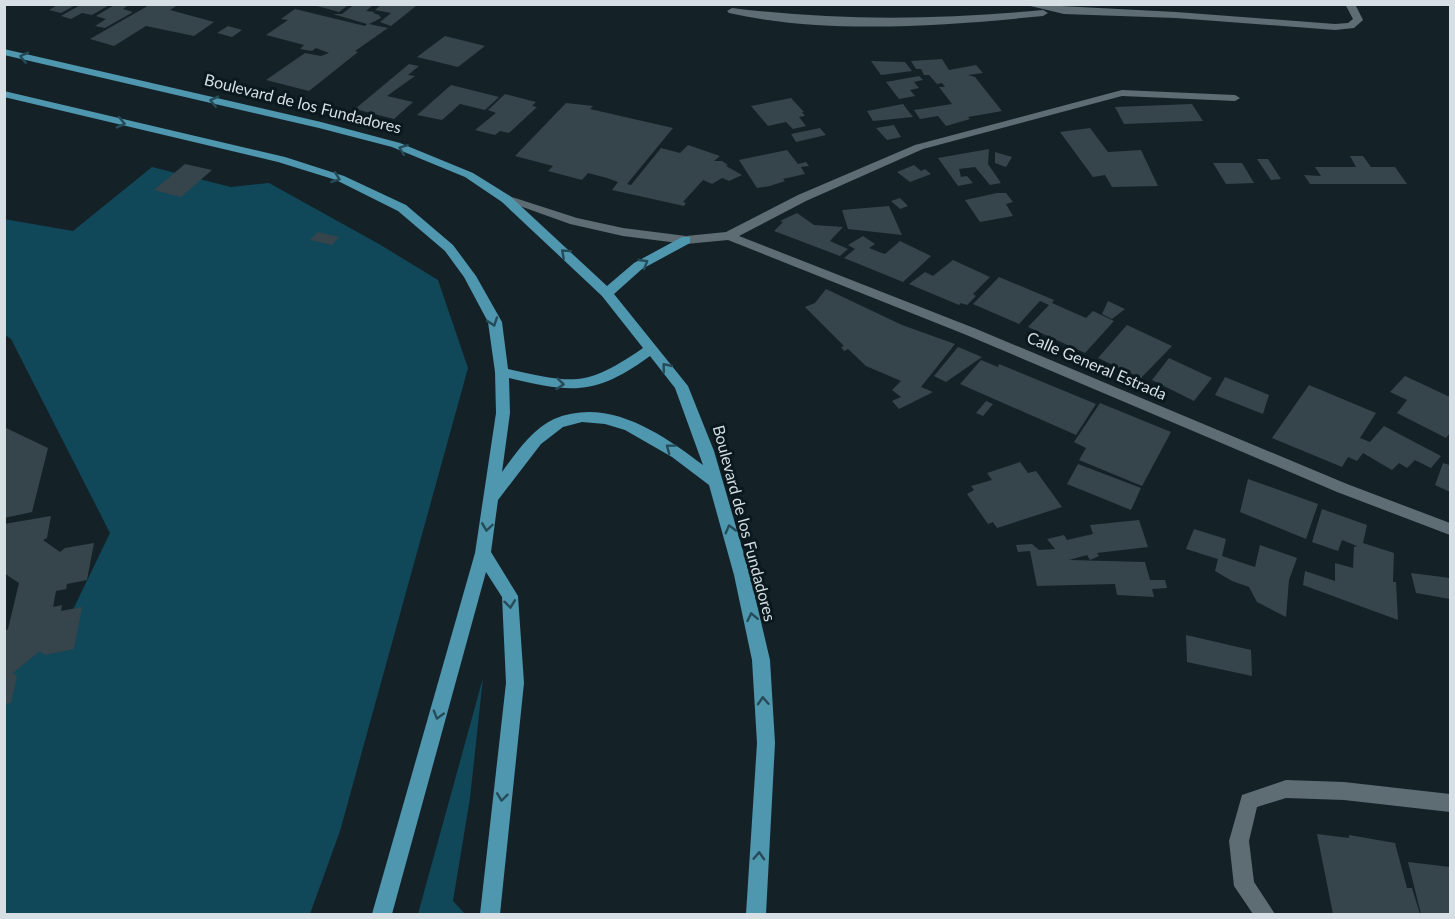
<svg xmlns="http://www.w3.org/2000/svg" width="1455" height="919" font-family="Lato,sans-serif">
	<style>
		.green { fill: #104759 }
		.building { fill: #36454b }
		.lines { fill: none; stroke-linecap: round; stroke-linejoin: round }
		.minor { fill: #5d6d73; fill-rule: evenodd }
		.primary { fill: #4f96af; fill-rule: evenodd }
		.oneway { stroke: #264b58 }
		.labels { text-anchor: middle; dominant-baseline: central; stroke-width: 6; stroke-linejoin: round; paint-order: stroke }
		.street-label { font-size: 16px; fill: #d6dfe3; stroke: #0b191e }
	</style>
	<rect width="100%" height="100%" fill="#142228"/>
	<path class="green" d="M152,167L231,187L269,183L379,244L438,280L468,368L340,831L310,914H5V664L67,622L110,533L11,339L5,335L4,219L73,231Z
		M483,678L470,798L453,901L465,914H418Z"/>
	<path class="building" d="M59,4H77L61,13L49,10Z
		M82,4H111L92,15L82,13L71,19L61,16Z
		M116,4H130L123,9L133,12L105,28L95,26L106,19L96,16Z
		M151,4L178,5L170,10L214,22L194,36L146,26L114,46L90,39Z
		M310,4H339L347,6L339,12Z
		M355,4L372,6L366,11L375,12L373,13L379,15L381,18L369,24L388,28L355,51L358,52L309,91L266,80L305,53L321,56L329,53L316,48L312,51L300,49L304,45L266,35L288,20L281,19L295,9L365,26L367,24L333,14H342Z
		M382,4H409L416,6L391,26L380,22L391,13L375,10Z
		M228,26L242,30L232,37L217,33Z
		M445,36L485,46L458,67L417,57Z
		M942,59L949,70L976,65L983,73L968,75L975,77L1002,111L968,117L970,119L946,126L938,116L920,119L914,110L952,104L939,87H945L942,83L937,84L929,75H924L921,69H916L911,61Z
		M871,61L905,62L912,71L881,75Z
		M409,64L419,66L408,75L415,76L387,96L413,102L394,119L355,109Z
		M919,76L923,80L914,82L919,88L910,90L915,96L899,99L886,82Z
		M451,85L499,97L485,110L460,104L442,120L417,115Z
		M505,94L536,102L532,106L537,107L509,133L500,131L495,135L475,130L496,113L488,110Z
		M791,98L804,112H802L805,116L799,117L806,126L793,129L786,122L768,126L751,106Z
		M566,103L593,106L590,109L673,128L627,184L631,185L661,148L680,153L688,145L720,156L714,161H722L728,165L726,166L742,175L729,181L722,178L712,184L703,180L683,202L686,203L684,206L612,190L618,182L607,178L588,173L582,180L548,171L553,166L515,156Z
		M903,104L913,117L873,121L867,111Z
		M1192,104L1203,121L1124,124L1115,107Z
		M894,125L901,137L887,140L876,128Z
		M820,128L826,135L796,142L791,134Z
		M1090,128L1108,152L1141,150L1158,186L1112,187L1105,175L1093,177L1060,132Z
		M989,149L988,164L1001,183L990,185L975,167L959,169L961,177L967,176L973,183L958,186L938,158Z
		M787,150L798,164L806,162L809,166L801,167L805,174L783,179L785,181L770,186L757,188L739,160Z
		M995,152L1012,157L1006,167L995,163Z
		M1350,156H1363L1371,167H1395L1407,184H1310L1304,175L1321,176L1315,167H1356Z
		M1257,159H1268L1281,179L1271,180Z
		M1213,163H1242L1254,183L1226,184Z
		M185,164L212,170L181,197L154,190Z
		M914,165L921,171L925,169L931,174L910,182L897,172Z
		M997,193H1006L1013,202L1006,204L1013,216L980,222L965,200Z
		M900,198L908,206L900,209L891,201Z
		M889,206L902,235L848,229L842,210Z
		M797,213L814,225L843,227L830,241L848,249L840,256L774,231L783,222L780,221Z
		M318,232L339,237L332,245L310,240Z
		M863,236L875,244L869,248L879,252L885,254L900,241L931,256L903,282L844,258L855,249L848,245Z
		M953,260L990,277L973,294L976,296L967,305L961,303L959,305L909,284L925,272L933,276Z
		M999,277L1054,300L1052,303L1086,318L1093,311L1114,321L1085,353L1028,327L1049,305L1040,301L1019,324L973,304Z
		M826,289L902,325L955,344L921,387L933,392L899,409L892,401L901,397L892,390L901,381L866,366L848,349L844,351L841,347L844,346L805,307L815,303Z
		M1108,301L1125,309L1112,319L1102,314Z
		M1127,325L1172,346L1141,378L1098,358Z
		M958,347L982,357L946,382L934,376Z
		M1169,358L1212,378L1194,401L1152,380Z
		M981,360L998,367L999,364L1096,404L1076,435L960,384Z
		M1405,376L1450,397V433L1446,438L1397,413L1407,400L1390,392Z
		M1225,377L1269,395L1263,414L1215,395Z
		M1309,385L1376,413L1360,438L1370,442L1384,426L1441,456L1431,468L1415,460L1407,468L1399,463L1392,470L1363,453L1357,461L1348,457L1342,467L1272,438Z
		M986,401L993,404L983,416L976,413Z
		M1100,403L1171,432L1142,486L1079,460L1086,448L1074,442Z
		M4,427L48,448L32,512L4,518Z
		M1020,462L1028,473L1036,471L1062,507L997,528L993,522L988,524L967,494L974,490L971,486L992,480L987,473Z
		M1443,463L1450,465V492L1435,485Z
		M1078,464L1141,488L1131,510L1067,484Z
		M1248,479L1318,504L1306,539L1240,512Z
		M1322,509L1367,525L1363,543L1394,553L1393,582H1396L1398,620L1303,585L1305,571L1335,581V563L1353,568L1354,547L1357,546L1342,540L1338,551L1312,542Z
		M51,516L47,538L43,540L60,552L65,548L94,543L87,580L67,584L66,589L56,591L53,607L62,605L61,611L82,607L74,649L45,655L40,651L13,673L17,676L11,703L4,704V632L8,629L19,583L4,573V524Z
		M1139,520L1148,547L1097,553L1099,556L1090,560L1087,555L1069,560L1145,562L1150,580H1165L1167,588L1152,589L1154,597L1117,595L1115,584L1037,586L1030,551L1018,552L1016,545L1032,544L1039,550L1055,549L1047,539L1064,535L1067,540L1093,534L1090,525Z
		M1194,529L1226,539L1222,556L1255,567L1260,545L1297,558L1289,580L1286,617L1257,602L1249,587L1232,581L1215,571L1218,559L1186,549Z
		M1411,573L1450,578V599L1416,593Z
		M1186,635L1251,650L1252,676L1187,662Z
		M1317,834L1349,838V835L1395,843L1407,888H1412L1420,914H1333Z
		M1408,862L1450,867V914H1421Z"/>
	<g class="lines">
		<path class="minor" d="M1022,4L1176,12L1335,24L1348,23L1353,19L1345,4H1355L1363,20L1354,28L1335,30L1176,18L1064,14Z
			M732,8C836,21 938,20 1043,10L1048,13L1043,16C942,26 828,35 729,13L727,11Z
			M1122,90L1235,95L1240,98L1235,101L1122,96L923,149L806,201L739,236L974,328L1347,484L1450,523V535L1337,492L964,334L728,240L686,244L623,236L570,224L500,199L506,195L577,218L623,228L686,236L726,232L798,195L915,145Z
			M1286,780L1344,782L1450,794V812L1344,800L1286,798L1257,807L1249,841L1254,882L1275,914H1253L1234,886L1229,841L1242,795Z"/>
		<path class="primary" d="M4,49L321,122L400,143L473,173L510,196L607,286L634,263L682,237H690V243L642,269L614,294L688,386L714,451L750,575L770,660L775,743L766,914H746L757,743L752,660L734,575L709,485L672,457L625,430L605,424L582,422L563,427L541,444L498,500L491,552L518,596L524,683L500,914H480L506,683L502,597L486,572L392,914H372L475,553L496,413L495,372L488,322L464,277L445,251L398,211L336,180L278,162L4,97V91L285,157L344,176L406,205L453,245L476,276L502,322L508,369C575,384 586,387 643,348L602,296L502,202L465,177L392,147L319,128L4,55ZM650,356L675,388L703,465C662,434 608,396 554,419C532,429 516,453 502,472L510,413L509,378C573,393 595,396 650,356Z"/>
	</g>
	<defs><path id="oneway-chevron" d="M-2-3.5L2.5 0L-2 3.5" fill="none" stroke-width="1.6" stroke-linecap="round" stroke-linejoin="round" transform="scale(1.5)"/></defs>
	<g class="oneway">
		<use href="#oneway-chevron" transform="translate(24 57) rotate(-167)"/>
		<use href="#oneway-chevron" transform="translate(214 101) rotate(-167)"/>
		<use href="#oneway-chevron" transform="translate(121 123) rotate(13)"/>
		<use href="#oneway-chevron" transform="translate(403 149) rotate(-159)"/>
		<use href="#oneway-chevron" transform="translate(336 178) rotate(20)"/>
		<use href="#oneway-chevron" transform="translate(565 253) rotate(-138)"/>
		<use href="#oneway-chevron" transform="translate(644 263) rotate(-31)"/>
		<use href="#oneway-chevron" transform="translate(493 322) rotate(71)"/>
		<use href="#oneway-chevron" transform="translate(666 367) rotate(-129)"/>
		<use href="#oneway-chevron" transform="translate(560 384) rotate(6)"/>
		<use href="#oneway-chevron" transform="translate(670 448) rotate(-143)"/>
		<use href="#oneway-chevron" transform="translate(487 527) rotate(98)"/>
		<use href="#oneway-chevron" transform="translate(730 529) rotate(-105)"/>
		<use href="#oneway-chevron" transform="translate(510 604) rotate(83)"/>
		<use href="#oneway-chevron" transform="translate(752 617) rotate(-102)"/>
		<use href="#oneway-chevron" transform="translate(763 701) rotate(-93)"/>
		<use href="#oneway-chevron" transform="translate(438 715) rotate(106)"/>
		<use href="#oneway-chevron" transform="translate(502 797) rotate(97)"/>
		<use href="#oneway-chevron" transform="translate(759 856) rotate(-87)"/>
	</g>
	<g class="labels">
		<g class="street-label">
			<text transform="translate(303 103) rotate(14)">Boulevard de los Fundadores</text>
			<text transform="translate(1097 365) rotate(23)">Calle General Estrada</text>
			<text transform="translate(745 523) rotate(75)">Boulevard de los Fundadores</text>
		</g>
	</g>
	<rect width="1455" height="919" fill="none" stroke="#d6dfe3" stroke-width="12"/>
</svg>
